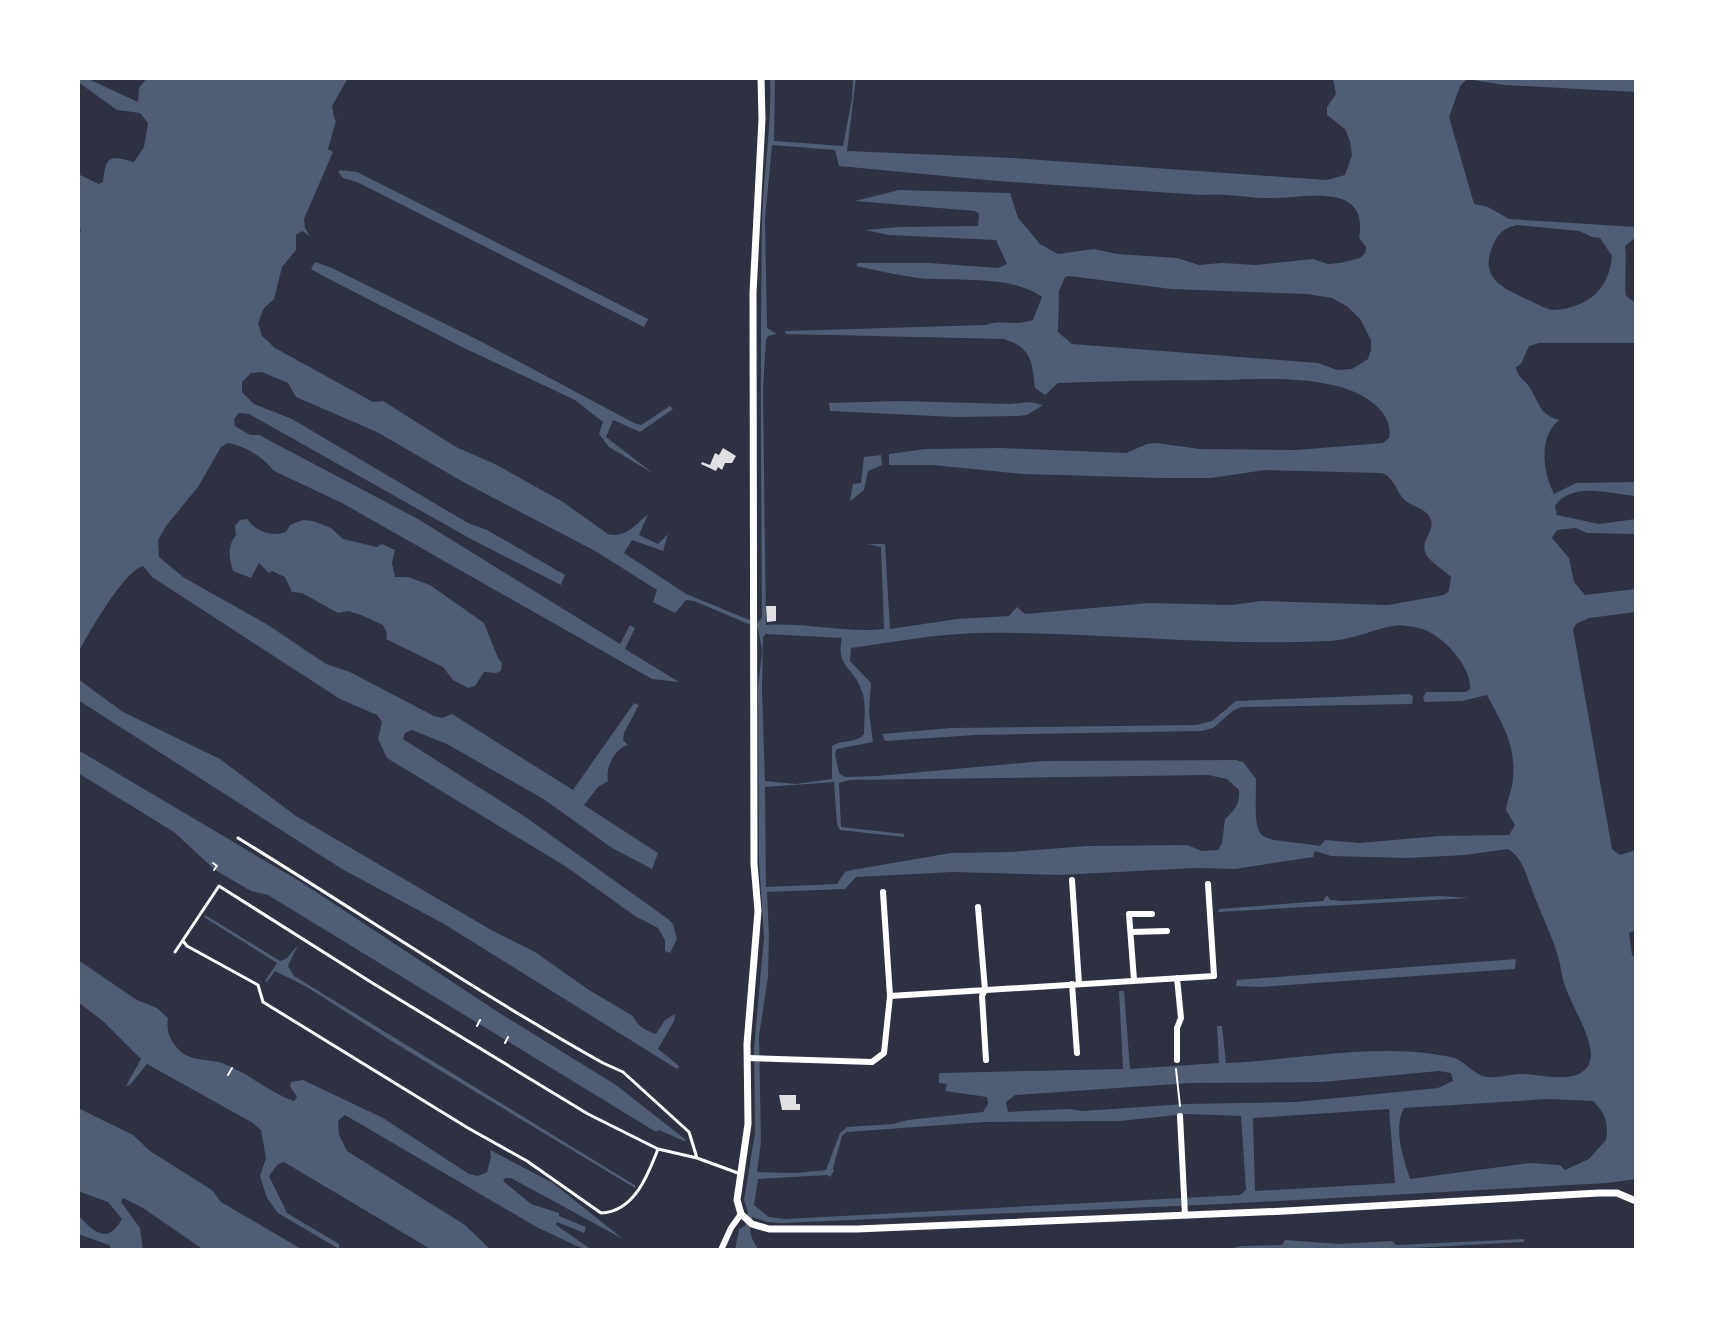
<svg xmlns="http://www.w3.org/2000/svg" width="1714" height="1328" font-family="'IBM Plex Sans',sans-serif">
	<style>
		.water { fill: #4f5d75; fill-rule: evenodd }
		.building { fill: #e0e0e3 }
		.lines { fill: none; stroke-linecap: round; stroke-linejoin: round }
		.path { stroke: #fff; stroke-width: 2 }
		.service { stroke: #fff; stroke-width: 3 }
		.minor { stroke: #fff; stroke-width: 6 }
		.tertiary { stroke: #fff; stroke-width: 7 }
	</style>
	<rect width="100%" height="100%" fill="#2d3142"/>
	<path class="water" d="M80,78H86L138,102L139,88L147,78H348L332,106L335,121L337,117L328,149L333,152L304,219L305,228L310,236L302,231L296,235V250L282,267L274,299L264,308L258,323L262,336L275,348L373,402L383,401L456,447L497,465L563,502L608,534C625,539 636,524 648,514L639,535L658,544L668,534L663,551L632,540L624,553L686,594L757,623L762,618C761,486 760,355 762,223C763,175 772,127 770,78H775L774,141L843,146L852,99L853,78H856L847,151L1013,158L1327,180L1345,175L1352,155L1350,141L1345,129L1327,115V107L1336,94L1333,78H1636V92L1504,85L1467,79L1460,86L1449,117L1474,204L1488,207L1509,219L1636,227V237L1625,246C1627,263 1624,280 1626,296L1636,303V343H1539L1529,346L1521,364L1516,367C1517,377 1525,380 1530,388C1540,404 1539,414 1559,420C1538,437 1543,472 1554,494L1576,483L1636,482V496C1609,494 1572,481 1555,506L1557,515L1599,524L1636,519V534L1587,533L1576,528L1557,530L1552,538L1569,558L1574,582L1585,595L1636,589V612L1589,618L1576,624L1573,629L1612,849L1620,855L1636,850V930L1629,933L1632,955L1636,959V1179L1608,1183L1222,1204L782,1223L767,1222L752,1217C748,1231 751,1239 759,1250H735L739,1229L745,1226L748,1212L744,1200L755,1133L754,1048L764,937L759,861L758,688L762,651L758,628L694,601L686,600L675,613L653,602L657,590L597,552L465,483L377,432L296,397L288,383L262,372L251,373L242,382V392L254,404L292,419L468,523L487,530L565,575L561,585L471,539L249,414L239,413L234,419L235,426L250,435H259L418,519L620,644L630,625L635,628L625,649L679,682L652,679L342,503L274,471C263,457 245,446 228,443L221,447L198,487L166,526L158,540L159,557L183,577L268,625L326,664L350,672L434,716L442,718L452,714L573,790L634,703L639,705L624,733L623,740L628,745C615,748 605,768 608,781L598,787L584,805L658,853L652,869L612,848L545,800L447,744L412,730L405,733L403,739L524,816L668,919L673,924L677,939L670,953L665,951V940L658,928L635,916L565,866L387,758L378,739L382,722L377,715L340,699L152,577L143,566C124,571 88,634 78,653V237L81,230L78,225V174L99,184L103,182C106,154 110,156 134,162L144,147L148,123L140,113L117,110L78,82ZM772,145L835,150L839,166L997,181L1201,195C1223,193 1242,197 1264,198C1299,200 1370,178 1359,238L1366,247L1365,253L1360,258L1340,263L1328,264L1313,259L1256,265L1222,263L1199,265L1177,258L1117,254L1094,249L1058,254L1040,244L1030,232L1018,218L1010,193L899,190L855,201L975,211L979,214L978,226L899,227L865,230L889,235L996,240L1007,264L998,268L929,263H858L856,266C876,270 897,275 918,278C954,282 1012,274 1042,297L1033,320C1012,327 1001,319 986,325L785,331L786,334L1004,339C1032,348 1032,362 1035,388L1045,395L1058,383C1112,381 1168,380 1223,380C1259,379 1297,377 1332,385C1355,389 1395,408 1389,438L1383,443L1296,450L1200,449L1156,443L1147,444L1126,453L1001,448L926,449L889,454V465H932L1024,474L1162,478H1211L1265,470L1382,473C1396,479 1396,493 1406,501C1414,508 1427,508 1431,520C1435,533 1418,541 1427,556C1433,564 1444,570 1451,577L1449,591L1444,595L1388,605L1261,601L1232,605L1149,603L1025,614L1017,607L1009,616L957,619L890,629L885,544H868L881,547L884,629C844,633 805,622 766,625L763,390L766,340L768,336L777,334L767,328L765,219ZM1517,225L1579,231L1592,237L1600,238L1612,256C1609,290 1588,307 1555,310C1546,310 1534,302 1526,299C1501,287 1478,277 1494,243C1499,232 1505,228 1517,225ZM1069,276L1171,289L1307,294L1332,298L1348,307L1360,319L1371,340V350L1368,359L1352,369L1337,370L1318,363L1072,344L1058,332L1059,291L1065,277ZM1400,625C1411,627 1422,627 1431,633C1448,642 1472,669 1470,689L1466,692H1426L1423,698L1425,702L1462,701L1487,695C1502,724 1516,744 1513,778C1513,789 1507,799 1506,810L1515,825L1509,835L1440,836L1359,843L1325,840L1320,846C1253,835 1255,851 1256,779L1243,762L1236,760L1043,761L877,776L845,777L839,773L835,754L837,749L873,742L869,712L871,683L850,661L851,648C893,642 936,634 978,633C1095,631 1213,647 1330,641C1355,640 1376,627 1400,625ZM766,634L842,638C836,668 852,665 861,689C867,701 864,720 864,734C856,744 842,739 832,746V779L796,784L765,781L762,690L763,637ZM1208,775L1227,779L1239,790C1240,804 1235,810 1225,819L1222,843L1218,850L1202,851L1187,845L1087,846L1011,852L951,853L852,870L845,872L837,884L766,887L765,787L834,782L837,824L840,830L904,837V834L841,827L839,783L850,780ZM1508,849C1525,860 1526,877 1534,895C1544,922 1558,946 1562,975C1566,1001 1601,1045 1588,1066C1575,1086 1537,1073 1518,1074C1509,1075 1497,1078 1488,1077C1474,1076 1465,1060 1451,1057C1377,1042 1300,1060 1226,1063L1222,1026H1217L1219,1063L1130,1069L1124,991H1119L1123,1069L939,1073V1083L947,1084L945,1091L987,1097L988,1104L983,1112L908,1120L893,1124L847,1127L840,1133L826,1170L797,1173L757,1172L761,1142L759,1036L768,977L769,936L767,892L845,889L856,877L952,872L1060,875L1195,868L1235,869L1313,857L1315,851L1331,856L1407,858L1465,855ZM1439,1071L1451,1073L1453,1081L1438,1088L1296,1102L1185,1104L1082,1111L1069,1109L1008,1112L1006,1102L1015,1095L1190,1083L1322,1082ZM1548,1099L1593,1101C1605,1113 1609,1123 1606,1140L1589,1159L1565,1170L1560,1165L1530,1163L1410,1179C1403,1157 1393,1129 1404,1108ZM1389,1109L1395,1183L1255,1191L1253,1118ZM1186,1114L1241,1116L1246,1190L1240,1195L785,1219L769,1217L754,1205L758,1179L827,1175L830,1177L834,1171L833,1168L842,1136L847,1132L984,1122L1120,1121Z
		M340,170L357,172L648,319L644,327L357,182L343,178L338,172Z
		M315,262L332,268L482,342L634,423L641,425L670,406L673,409L640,432L613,420L606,437L654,474L609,447L599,434L603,422L575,400L464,348L325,277L311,269Z
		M900,401L1011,404L1030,402L1043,405L1027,415L1018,416L955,417L830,411L829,403Z
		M881,455L882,465L868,471L864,490L850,501L853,484L861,483L864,457Z
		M247,519C257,532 270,537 286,532L290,525L303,520L313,521L331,528L343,539L377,547L382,544L395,550L392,563L395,577H408L430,585L484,623L498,658L502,663L501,671L496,673L484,672L475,686L468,688L453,680L443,667L386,639L387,633L383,625L361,615L348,611L338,613L302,593L292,592L285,577L272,571L269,573L259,563L251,578L233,571C229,559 227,546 236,535L235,526L240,520Z
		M78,679L123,712L220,759L296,816L493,931L535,952L589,990L633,1016C637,1026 646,1031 656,1034L665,1020L675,1014L674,1021L658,1049L679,1066L677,1069L444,924L342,869L78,700Z
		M1409,694L1413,696L1412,704L1242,707L1234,710L1213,728L1202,731L976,735L885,741L882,734L951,728L1196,725L1212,721L1236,701Z
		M78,750L301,882L501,1014L616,1085L686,1140L684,1141L659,1130L656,1132L268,895L251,891L215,870L174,832L78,773Z
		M1327,895L1330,900L1345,901L1440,896L1469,898L1218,912L1219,909L1323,901Z
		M205,915L280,961L286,959L298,945L288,966L294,976L636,1186L635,1188L393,1042L307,987L275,971L267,982L265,981L277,963L204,917Z
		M1516,959L1515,969L1261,987L1236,986L1237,980Z
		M78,960L137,1000L157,1008L168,1018C166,1033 170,1040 180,1051C191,1061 208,1059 222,1063C247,1072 268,1092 294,1101L297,1097L290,1086L291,1082L303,1080L383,1118L469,1174L478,1176L487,1172L491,1157L490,1150L553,1183L623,1239L511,1178H505L503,1181L531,1204L559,1213V1216L586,1227L584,1233L557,1222L556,1225L592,1250C580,1250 554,1234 540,1229L345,1115L338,1121L339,1135L347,1151L465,1225L491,1250H432L284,1162L278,1164L269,1176L287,1213L339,1244V1249L278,1213L267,1198L260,1176L266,1158L261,1130L253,1123L147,1064L130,1085L126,1086L141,1059L104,1022L78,1002Z
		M78,1108L133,1135L150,1151L212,1190L221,1202L303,1250H204L143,1208L123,1198L121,1202L140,1228L143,1250H112L109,1245L78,1234V1215C93,1231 107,1246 122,1219L108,1202L78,1191Z
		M1524,1239V1242L1376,1250H1226L1241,1246L1282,1245L1285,1240L1339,1244L1392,1241L1396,1245Z"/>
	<path class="building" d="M723,448L736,456L732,463H725L722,470L718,467L716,471L701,464L702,462L710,465L715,453L719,455Z
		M766,606H776V621L767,622Z
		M779,1095H796V1104H800V1110H782Z"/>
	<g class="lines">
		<path class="path" d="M213,863L217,866L214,870
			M477,1026L480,1020
			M505,1043L508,1037
			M1176,1069L1180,1106
			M228,1075L232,1068"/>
		<path class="service" d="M238,838C360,913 478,993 603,1063L623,1072L689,1132L697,1158
			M183,941L187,946L258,985L263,1002L468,1128L527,1161L601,1213C634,1212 648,1175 658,1149
			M175,952L219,886L374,984L588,1114L658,1149L697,1158L738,1173"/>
		<path class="minor" d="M1072,880L1079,984
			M978,907L985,990L982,996L986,1060
			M1131,932L1167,931
			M1134,980L1129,914H1152
			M1072,984L1077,1053
			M890,996L1214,976L1208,884
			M747,1058L872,1062L884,1053L890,996L883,892
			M1177,1060V1028L1181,1018L1177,978
			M1180,1116L1185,1215
			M721,1250L731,1228L741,1214"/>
		<path class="tertiary" d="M761,78L762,119L753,293L754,864L758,911L747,1044L748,1124L737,1200L741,1214L752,1224L769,1229H857L1285,1211L1599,1193H1617L1636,1201"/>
	</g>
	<rect width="1714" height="1328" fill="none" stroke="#ffffff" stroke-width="160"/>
</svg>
